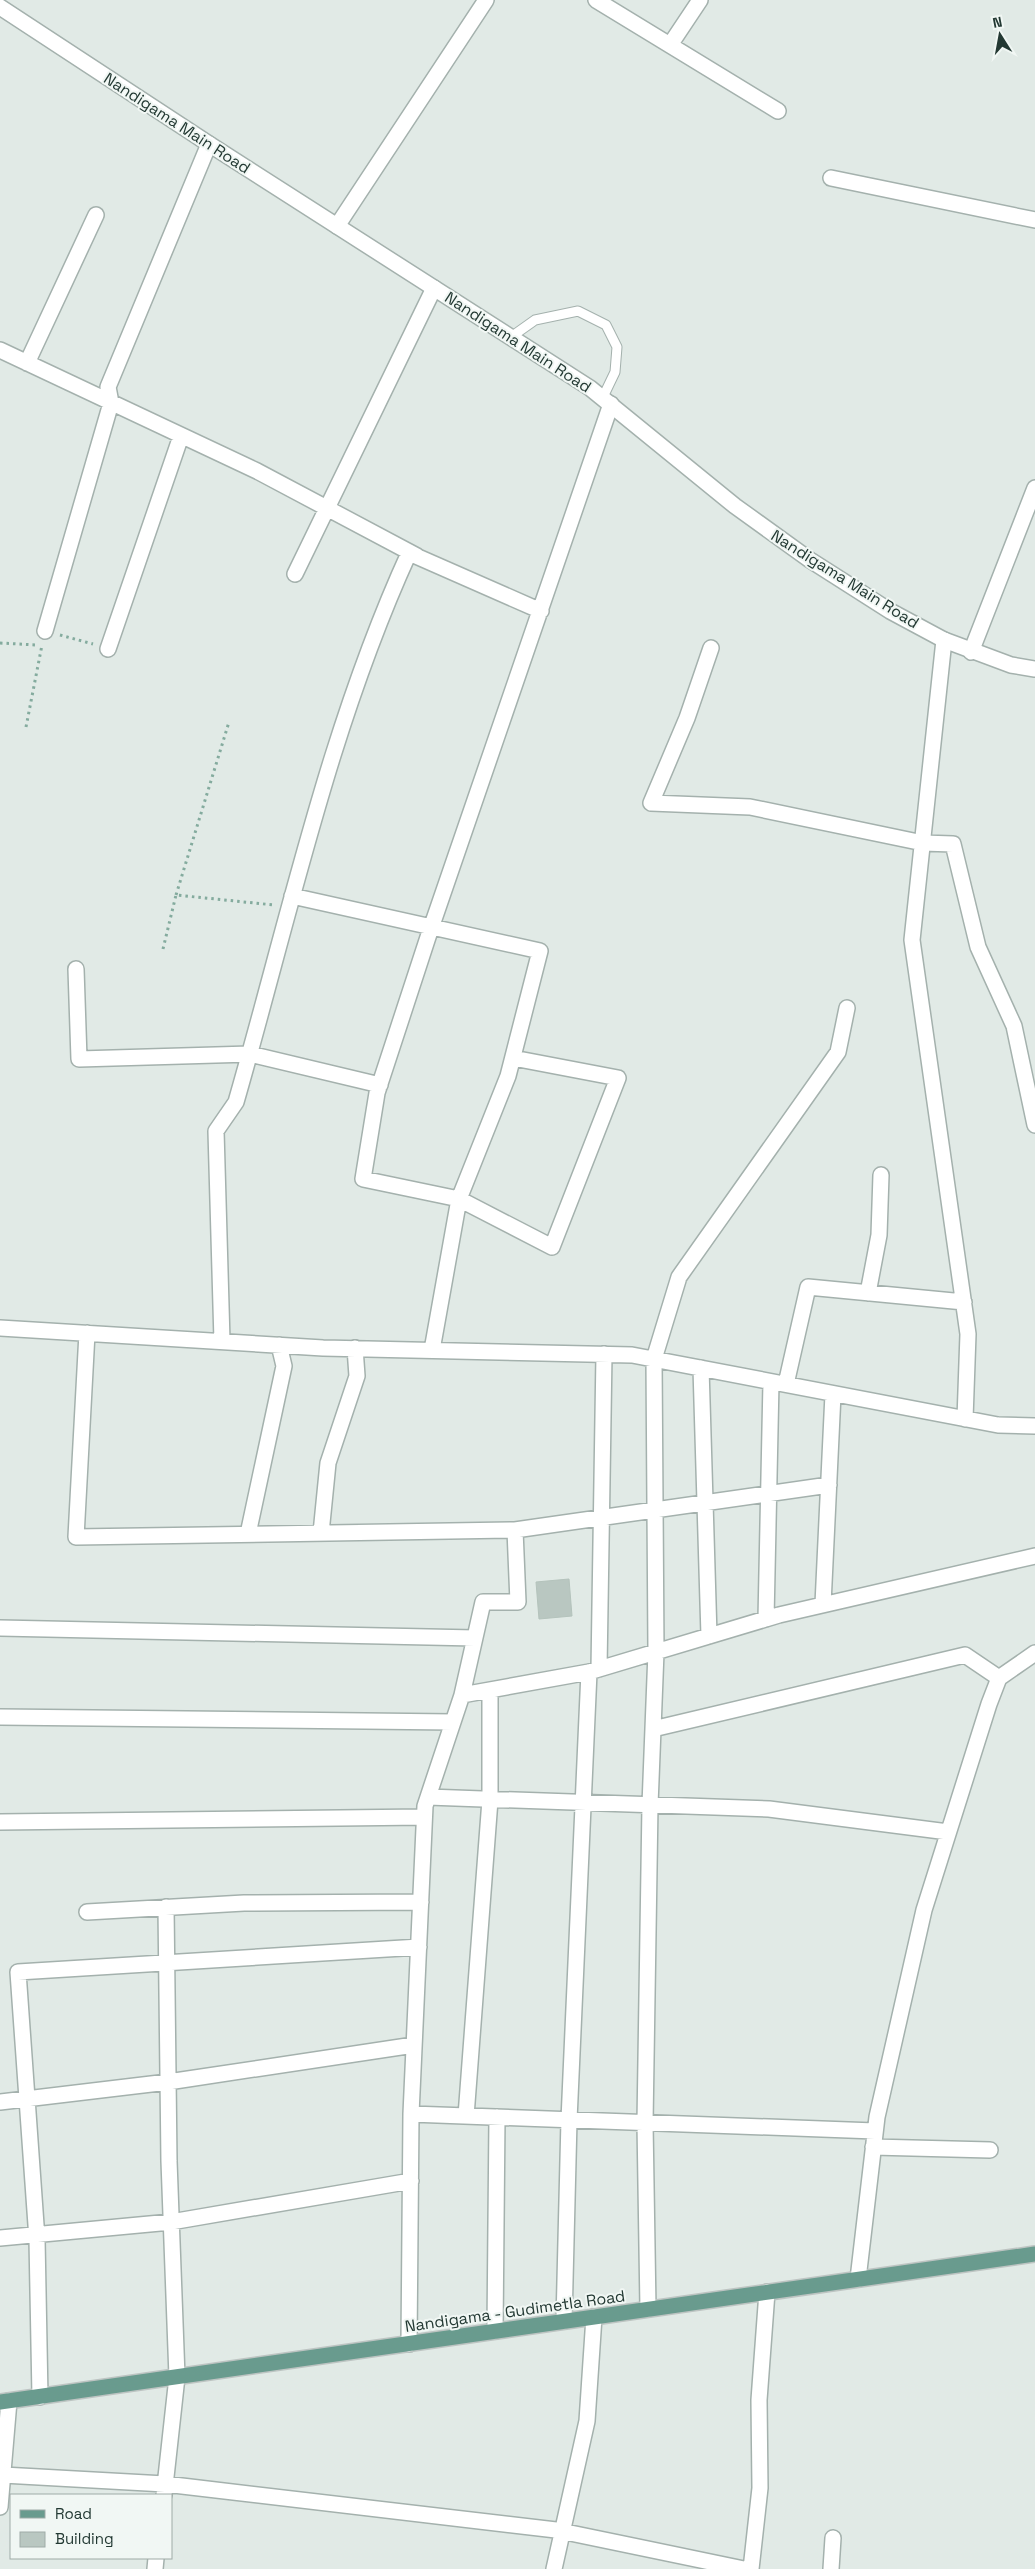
<svg xmlns="http://www.w3.org/2000/svg" width="1035" height="2569" font-family="'Space Grotesk',sans-serif">
	<style>
		.building { fill: #b9c7c1; stroke: #b4c3bc }
		.lines { fill: none; stroke-linecap: round; stroke-linejoin: round }
		.service-casing { stroke: #a4b1ad; stroke-width: 11 }
		.minor-casing { stroke: #a4b1ad; stroke-width: 18 }
		.tertiary-casing { stroke: #a4b1ad; stroke-width: 18 }
		.primary-casing { stroke: #bdc4c2; stroke-width: 18 }
		.path { stroke: #84ab9e; stroke-width: 3; stroke-dasharray: 2.5 4; stroke-linecap: butt }
		.service { stroke: #fff; stroke-width: 9 }
		.minor { stroke: #fff; stroke-width: 15 }
		.tertiary { stroke: #fff; stroke-width: 15 }
		.primary { stroke: #699b8e; stroke-width: 15 }
		.labels { text-anchor: middle; dominant-baseline: central; stroke-width: 4; stroke-linejoin: round; paint-order: stroke }
		.street-label { font-size: 16px; fill: #233933; stroke: #f1f7f4 }
	</style>
	<rect width="100%" height="100%" fill="#e1eae6"/>
	<path class="building" d="M569,1579L572,1616L539,1619L536,1582Z"/>
	<g class="lines">
		<defs>
			<path id="service" d="M511,337L535,320L578,311L606,325L617,347L615,372L603,397"/>
			<path id="minor" d="M596,0L778,111
				M670,45L700,0
				M831,178L1035,220
				M337,226L486,0
				M0,350L257,471L417,556
				M27,363L96,215
				M295,574L434,288
				M45,631L111,403L108,387L209,144
				M944,640L912,940L968,1334L965,1419
				M711,648L687,718L651,803L750,807L923,843L953,844L978,947L1014,1026L1035,1125
				M108,649L181,436
				M971,652L1035,488
				M292,896L540,951L508,1076L459,1199L552,1247L618,1078L513,1058
				M76,969L79,1059L250,1054L380,1085
				M868,1293L879,1235L881,1175
				M0,1328L323,1348L632,1355L998,1425L1035,1426
				M87,1333L76,1537L515,1530L829,1485
				M222,1341L216,1131L236,1102C289,918 329,728 409,553L541,611
				M432,1350L459,1199L363,1179L377,1093L429,934L611,404
				M701,1368L709,1636
				M786,1384L808,1287L964,1302
				M321,1533L328,1463L357,1376L355,1348
				M248,1534L284,1366L279,1345
				M823,1604L833,1394
				M766,1619L771,1382
				M0,1628L475,1638
				M599,1669L604,1354
				M462,1695L483,1602H518L515,1530
				M0,1717L453,1722
				M653,1729L965,1655L999,1678
				M428,1797L769,1809L948,1832
				M0,1822L424,1817
				M87,1912L244,1903L421,1902
				M0,2102L168,2082L414,2045
				M411,2114L875,2131
				M466,2116L490,1800V1690
				M873,2147L990,2150
				M0,2238L171,2222L411,2181
				M858,2279L877,2117L924,1910L989,1704L999,1678L1035,1653
				M648,2309L645,2123L650,1805L656,1652L654,1359L679,1277L838,1052L847,1008
				M564,2321L569,2120L589,1672
				M495,2331L497,2117
				M409,2344L411,2114L425,1806L462,1695L589,1672L779,1615L1035,1556
				M40,2397L37,2239L18,1972L419,1947
				M3,2475L165,2484L556,2530L744,2569
				M164,2495L177,2377L169,2161L166,1907
				M0,2507L9,2401
				M155,2569L156,2558
				M554,2569L587,2421L594,2317
				M751,2569L760,2488L759,2400L767,2292
				M831,2569L833,2538"/>
			<path id="tertiary" d="M0,7L209,144L590,388L735,506L810,560L890,611L944,640L1011,665L1035,669"/>
			<path id="primary" d="M0,2402L1035,2254"/>
		</defs>
		<use href="#service" class="service-casing"/>
		<use href="#minor" class="minor-casing"/>
		<use href="#tertiary" class="tertiary-casing"/>
		<use href="#primary" class="primary-casing"/>
		<path class="path" d="M60,635L93,644
			M0,643L36,645
			M26,727L42,645
			M176,895L229,722
			M163,949L176,895L274,905"/>
		<use href="#service" class="service"/>
		<use href="#minor" class="minor"/>
		<use href="#tertiary" class="tertiary"/>
		<use href="#primary" class="primary"/>
	</g>
	<g class="labels">
		<g class="street-label">
			<text transform="translate(177 123) rotate(33)">Nandigama Main Road</text>
			<text transform="translate(518 342) rotate(33)">Nandigama Main Road</text>
			<text transform="translate(845 579) rotate(32)">Nandigama Main Road</text>
			<text transform="translate(515 2311) rotate(-8)">Nandigama - Gudimetla Road</text>
		</g>
	</g>
	<rect x="10" y="2494" width="162" height="65" fill="#f1f7f4" stroke="#9faba7"/>
	<rect x="20" y="2510" width="25" height="8" fill="#699b8e" stroke="#9faba7"/>
	<text x="55" y="2519" font-size="15" fill="#233933">Road</text>
	<rect x="20" y="2532" width="25" height="15" fill="#b9c7c1" stroke="#9faba7"/>
	<text x="55" y="2544" font-size="15" fill="#233933">Building</text>
	<g transform="translate(1000 35) rotate(349)" stroke="#f1f7f4" stroke-width="4" paint-order="stroke">
	<path d="M0-4L9 19L0 12L-9 19Z" fill="#233933"/>
	<text y="-8" font-size="14" font-weight="bold" text-anchor="middle" fill="#233933">N</text>
	</g>
</svg>
